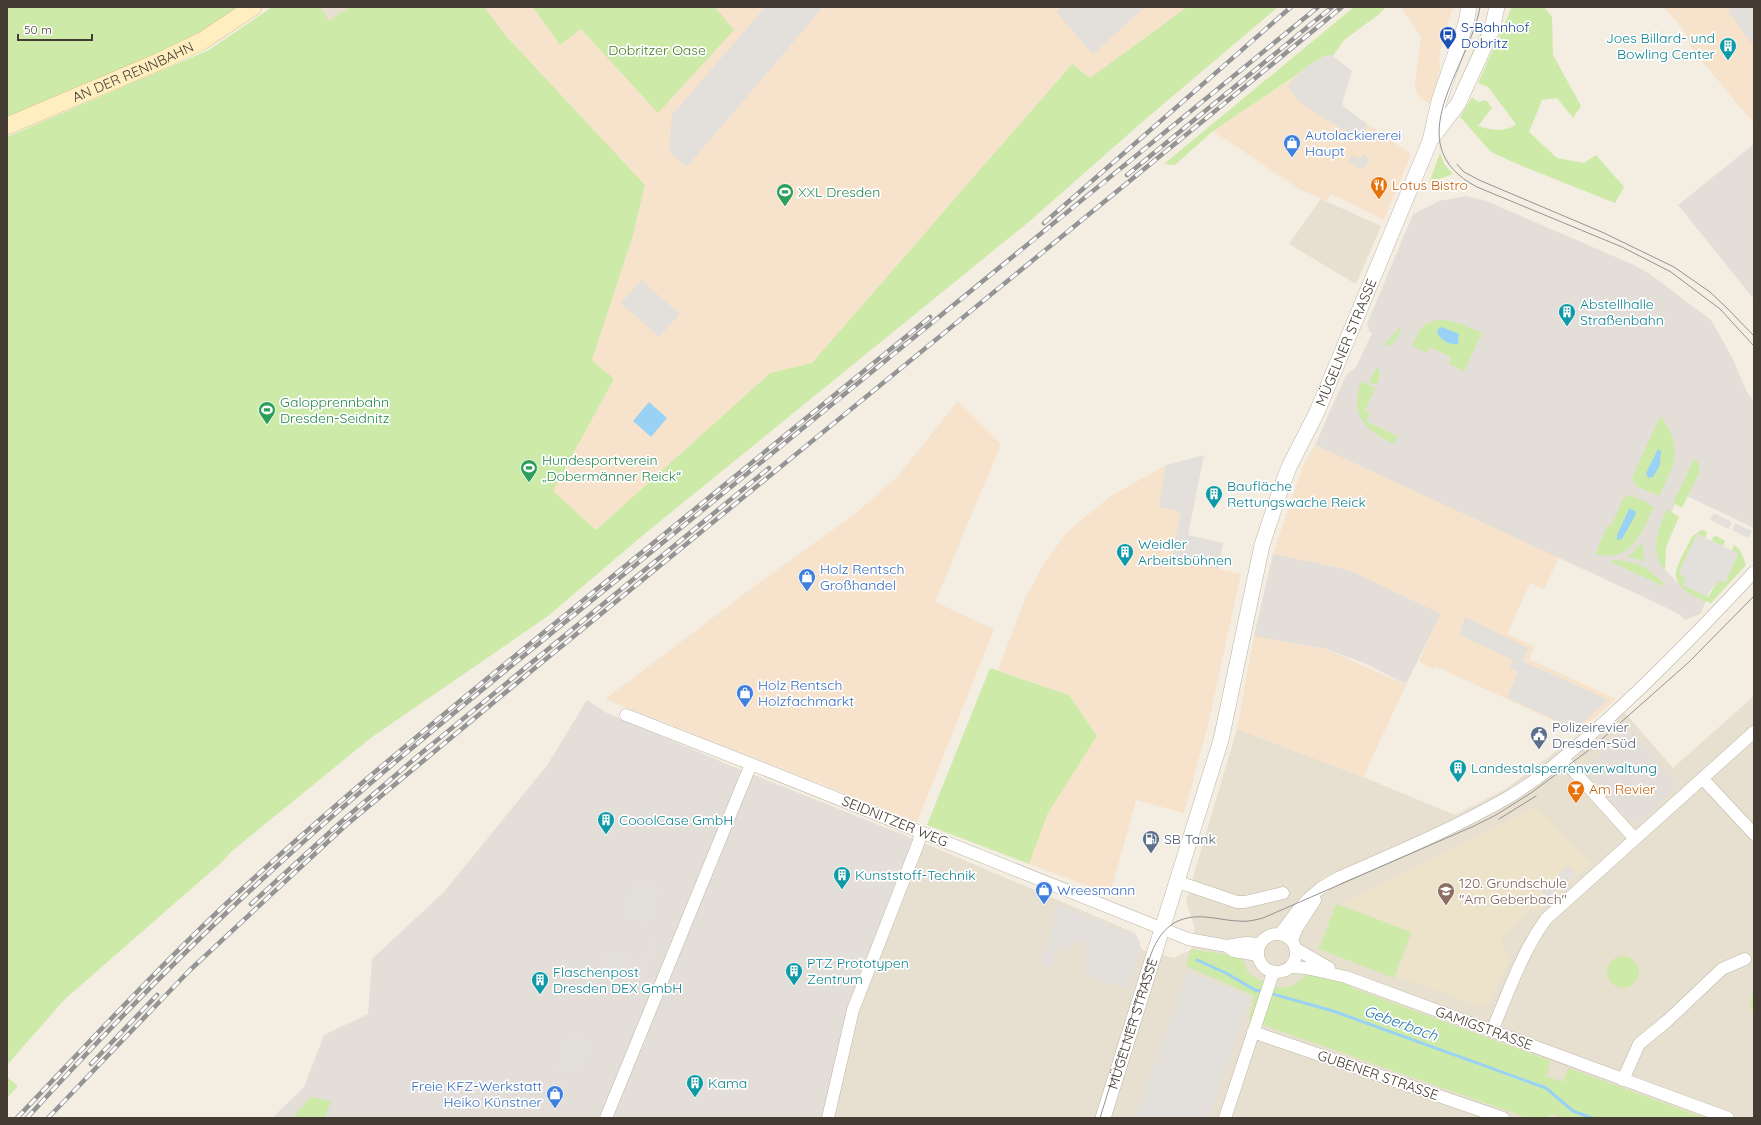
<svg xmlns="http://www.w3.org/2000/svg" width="1761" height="1125" font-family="Quicksand,sans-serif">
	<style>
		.residential { fill: #e7dfd0 }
		.commercial { fill: #f7e3cb }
		.industrial { fill: #e4ded8 }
		.education { fill: #ede3cb }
		.green { fill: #ceeaa8 }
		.parking { fill: #e3e0dc }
		.water { fill: #99d2f5 }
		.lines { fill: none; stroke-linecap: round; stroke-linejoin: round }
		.stream { stroke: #99d2f5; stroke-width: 3 }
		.minor-casing { stroke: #bfb5a5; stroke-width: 13 }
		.tertiary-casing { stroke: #bfb5a5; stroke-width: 16 }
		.secondary-casing { stroke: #dac490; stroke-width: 18 }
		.minor { stroke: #fff; stroke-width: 12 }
		.tertiary { stroke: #fff; stroke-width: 15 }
		.secondary { stroke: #ffeec0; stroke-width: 17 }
		.tram { stroke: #949494; stroke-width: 1 }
		.rail-casing { stroke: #949494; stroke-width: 4.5 }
		.rail { stroke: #fff; stroke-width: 3; stroke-dasharray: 9; stroke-linecap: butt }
		.labels { text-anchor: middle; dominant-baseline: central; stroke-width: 3.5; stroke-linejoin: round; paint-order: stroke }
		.transit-label { font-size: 14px; fill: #164399; stroke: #fff; text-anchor: start }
		.culture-label { font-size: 14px; fill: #0d838f; stroke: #fff; text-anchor: start }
		.park-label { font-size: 14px; fill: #467a23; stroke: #fff }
		.street-label { font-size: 14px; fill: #453d33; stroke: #fff }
		.shop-label { font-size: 14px; fill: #366cbe; stroke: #fff; text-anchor: start }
		.food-label { font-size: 14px; fill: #c56008; stroke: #fff; text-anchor: start }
		.leisure-label { font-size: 14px; fill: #27864d; stroke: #fff; text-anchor: start }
		.service-label { font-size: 14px; fill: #4e5e75; stroke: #fff; text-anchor: start }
		.education-label { font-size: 14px; fill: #785e54; stroke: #fff; text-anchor: start }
		.water-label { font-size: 15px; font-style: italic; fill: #2478af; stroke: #fff }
	</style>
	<rect width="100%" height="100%" fill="#f3ede2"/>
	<path class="residential" d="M320,7H349L329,22Z
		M1321,199L1381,226L1356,284L1289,244Z
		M1754,696V1118H828L853,1010L919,841L1135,933L1142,950L1174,958L1191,950L1195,929L1186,901L1237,729L1363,777L1455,815L1506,789L1618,705L1673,768Z"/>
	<path class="commercial" d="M484,7H533L560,45L581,29L658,113L733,30L715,7H1187L1090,78L1072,64L812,363L770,373L596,530L553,491L614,380L592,360L633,235L645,185L507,37Z
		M1400,7H1453L1439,55L1440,69L1431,104L1421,99L1417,93L1415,85L1421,36Z
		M1664,7H1754V124L1693,50L1685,32Z
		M1297,75L1411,154L1384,220L1331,194L1327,201L1301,190L1213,131Z
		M958,401L1001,444L935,602L994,629L917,822L605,699L760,582L855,514L898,476Z
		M1315,445L1559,557L1544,589L1530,583L1507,634L1534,646L1529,659L1616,699L1579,732L1435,666V669L1419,662L1440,615L1349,570L1273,554L1303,466Z
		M1166,465L1159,507L1181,512L1172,558L1241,574L1207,729L1184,813L1136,800L1110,894L1029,864L1048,813L1097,736L1069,695L998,670L1026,597L1045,562L1067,532L1111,496Z
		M1254,636L1326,649L1406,685L1363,777L1237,729Z"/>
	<path class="industrial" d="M1754,144V299L1678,205Z
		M1466,196L1484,200L1634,265L1650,274L1711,320L1732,357L1746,390L1754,402V528L1687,496L1676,502L1671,513L1663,547L1662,561L1665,570L1681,586L1683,585L1708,597L1700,614L1685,620L1679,614L1663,606L1315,445L1346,375L1356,367L1372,333L1369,331L1367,324L1413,214L1439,201Z
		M1273,554L1349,570L1441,614L1406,684L1364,663L1326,649L1254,636Z
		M587,700L605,712L729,765L919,841L853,1010L828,1118H272L304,1087L324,1035L368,1014L372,959L444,892L548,764Z
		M1629,728L1679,785L1639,822L1635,823L1626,817L1584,768Z"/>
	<path class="education" d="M1537,806L1590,864L1542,909L1530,910L1501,937L1509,962L1489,1004L1482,1007L1396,976L1413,933L1340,904Z"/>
	<path class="green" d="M7,7H242L195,36L149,58L7,118Z
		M272,7H320L329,21L349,7H484L507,37L645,185L633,235L592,360L614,379L553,491L596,530L770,373L812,363L1072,64L1090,78L1187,7H1278L1141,123L1031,220L642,536L548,616L372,737L232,851L222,862L65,999L7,1065V137L209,50Z
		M533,7H715L734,30L658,113L581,29L560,45Z
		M1354,7H1386L1378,15L1344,40L1333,56L1327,55L1312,63L1298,74L1213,131L1175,165L1164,164Z
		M1512,7H1544L1552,17L1553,55L1581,106L1573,118L1557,98L1542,100L1529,132L1557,158L1584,163L1596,155L1624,187L1615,203L1522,166L1491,152L1460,117L1472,97L1478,102L1486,100L1492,108L1478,126C1490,130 1506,133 1516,124L1488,87L1478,83Z
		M1481,32L1484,33L1451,103Z
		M1440,153L1444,164L1453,174L1429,183Z
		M1445,320L1461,324L1482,333L1464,371L1449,364L1451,357L1430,347L1427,353L1412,346C1420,328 1423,320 1445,320Z
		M1401,326C1399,337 1395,346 1383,346Z
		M1377,366L1380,375L1377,385L1369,382Z
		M1361,381L1375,388L1365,411L1370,413L1366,421L1397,436L1394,444C1364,430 1350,416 1361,381Z
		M1660,416C1665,421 1668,428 1671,434C1681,459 1669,474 1659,496L1636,486L1632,478Z
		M1694,459L1699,463V473L1683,506L1681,507L1673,503Z
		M1629,495L1649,503V505L1654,507C1641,534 1632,563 1595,554L1608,525L1611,526L1623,499Z
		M1667,509L1679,517L1666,547L1665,570C1649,551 1658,529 1667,509Z
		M1702,530L1707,532L1705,538L1697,534L1679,573L1685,576L1686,579L1683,585L1708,597L1719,580L1725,582L1738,554L1732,550L1734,545L1740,550L1746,565L1711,603C1699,599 1674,589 1676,573C1677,562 1687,549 1691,538L1694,535Z
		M1716,536L1725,541L1723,546L1712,541L1713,537Z
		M1641,544L1643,545L1644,561L1628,557Z
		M1612,560C1640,562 1644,565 1664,584L1663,586L1611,562Z
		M990,668L1069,695L1097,736L1048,813L1029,864L927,825Z
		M1336,904L1411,932L1394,978L1319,949Z
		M1191,949L1242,957L1248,973L1261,981L1280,988L1292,986L1304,978L1308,972L1351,983L1350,987L1551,1061L1546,1076L1563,1082L1568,1068L1705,1118H1563L1551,1114L1549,1118H1528L1249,1020L1254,996L1186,966Z
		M1607 972a16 16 0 1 1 32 0a16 16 0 1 1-32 0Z
		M1754,990V1012L1751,1010L1750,1001Z
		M7,1077L18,1086L7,1098Z
		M311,1097L331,1101L325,1118H292Z"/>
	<path class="parking" d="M765,7H823L687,167L669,152L672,115Z
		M1062,7H1145L1093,54L1056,12Z
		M1732,7H1754V47L1728,11Z
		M1327,55L1333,56L1352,71L1343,100V106L1368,125L1358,139L1299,102L1288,86L1298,74L1312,63Z
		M1363,154L1370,159L1363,170L1348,161L1352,155L1360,159Z
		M641,280L680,314L659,337L621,303Z
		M1204,455L1188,535L1223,543L1218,569L1172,558L1181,512L1159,507L1166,465Z
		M1714,513L1732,522L1729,529L1710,520Z
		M1735,523L1752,531L1748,538L1732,530Z
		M1697,534L1738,553L1725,583L1719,580L1715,587L1710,590L1707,597L1683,585L1685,578L1684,576L1679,573Z
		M1465,617L1528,648L1523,661L1608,700L1576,729L1507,698L1518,672L1510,668L1513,660L1459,635Z
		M1568,866L1576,874L1548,899L1541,891Z
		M637,881L659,890L647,923L625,914Z
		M1055,904L1135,935L1140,942V951L1128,989L1086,975V947L1082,942L1076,940L1071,944L1068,951L1058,949L1051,967L1040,963L1047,943L1052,934Z
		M653,942L656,943L633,1002L630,1001Z
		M608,951L630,960L621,982L599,973Z
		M1188,972L1250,997L1209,1118H1135Z
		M572,1034L591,1042L582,1064L562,1071L557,1069Z"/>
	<path class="water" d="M1442,327L1459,334L1458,344C1449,345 1440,340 1437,332L1438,329Z
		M649,402L667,418L651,437L633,421Z
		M1658,449L1661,451L1660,465L1653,477L1648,478L1646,473Z
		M1629,509H1631L1635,511L1636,514L1622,539L1617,540V535Z"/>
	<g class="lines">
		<path class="stream" d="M1197,960L1226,973L1255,990L1264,992
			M1269,993L1333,1011L1546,1088L1573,1111L1592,1118"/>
		<defs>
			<path id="minor" d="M626,715L751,764L1188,939L1227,946L1246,943L1260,944
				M1563,759L1635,839
				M1703,779L1754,834
				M1178,882L1237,902H1245L1283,893
				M1258 953a19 19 0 1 1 38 0a19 19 0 1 1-38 0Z
				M1280,934L1299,909L1309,898L1321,888L1338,878C1395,853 1453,829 1507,798C1538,780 1565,757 1591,734C1649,683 1702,628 1754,572
				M1292,940L1297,928L1315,900
				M1227,946L1234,951L1258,955
				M1296,949L1329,968
				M1291,967L1306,968L1346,977L1728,1118
				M1492,1031C1508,993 1522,952 1546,919L1754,732
				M1253,1032L1503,1118
				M1623,1080L1639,1044L1667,1021L1722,969L1745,959
				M606,1118L751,764
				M828,1118L853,1010L919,841L920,832
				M1225,1118L1273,973"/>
			<g id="tertiary">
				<path d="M1432,138L1458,104L1491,32L1497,7"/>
				<path id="s1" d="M1103,1118L1221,740L1262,545L1280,491L1289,467L1317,412L1430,141L1439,101L1466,23L1469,7"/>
			</g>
			<g id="secondary">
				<path id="s2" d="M7,126L158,62L202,41L253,7"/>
			</g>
		</defs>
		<use href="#minor" class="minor-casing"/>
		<use href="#tertiary" class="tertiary-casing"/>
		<use href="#secondary" class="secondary-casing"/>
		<use href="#minor" class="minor"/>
		<use href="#tertiary" class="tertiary"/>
		<use href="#secondary" class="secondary"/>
		<path class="tram" d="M1480,7C1470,67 1395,144 1477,187L1622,247L1671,272L1720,309L1754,346
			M1457,164L1464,172L1479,180L1604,233L1674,267L1710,292L1727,308L1754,336
			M1499,819L1536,796
			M1100,1118L1151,954C1163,923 1182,913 1214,918C1222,919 1231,921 1239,921C1247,922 1255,920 1263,918L1474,826L1496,815L1531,793L1593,747L1689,662L1754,596"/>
		<defs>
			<path id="rail" d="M1127,175L1332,7
				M1044,223L1291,7
				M251,904L341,822L419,755L769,468
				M91,1064L157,995
				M17,1118C94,1037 170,954 253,879C356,785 463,698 570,611C690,513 810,415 930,317
				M27,1118C100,1038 175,960 255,886C393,758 542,642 688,522C898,351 1108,179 1318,7
				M48,1118L190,970L345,826L535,668L1342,7"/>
		</defs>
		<use href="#rail" class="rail-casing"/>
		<use href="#rail" class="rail"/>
	</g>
	<defs>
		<symbol id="bus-pin" viewBox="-11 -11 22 30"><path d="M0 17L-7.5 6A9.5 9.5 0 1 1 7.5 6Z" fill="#1a4fb4" stroke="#fff"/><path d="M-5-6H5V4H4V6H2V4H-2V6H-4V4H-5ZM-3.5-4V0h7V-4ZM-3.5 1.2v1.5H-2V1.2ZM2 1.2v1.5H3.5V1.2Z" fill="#fff"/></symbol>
		<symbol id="building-pin" viewBox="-11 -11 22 30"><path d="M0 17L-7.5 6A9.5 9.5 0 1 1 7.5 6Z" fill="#0f9aa8" stroke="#fff"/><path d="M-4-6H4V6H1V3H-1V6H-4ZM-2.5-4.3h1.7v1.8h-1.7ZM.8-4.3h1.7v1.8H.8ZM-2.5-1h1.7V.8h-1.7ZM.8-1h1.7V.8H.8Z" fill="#fff"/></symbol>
		<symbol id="shop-pin" viewBox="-11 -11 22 30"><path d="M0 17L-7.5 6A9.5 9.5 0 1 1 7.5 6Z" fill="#3f7fe0" stroke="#fff"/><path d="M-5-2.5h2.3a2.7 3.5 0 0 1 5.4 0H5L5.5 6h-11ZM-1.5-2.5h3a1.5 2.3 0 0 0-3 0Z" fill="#fff"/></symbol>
		<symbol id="restaurant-pin" viewBox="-11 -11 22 30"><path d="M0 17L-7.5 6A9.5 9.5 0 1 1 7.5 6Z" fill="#e8710a" stroke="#fff"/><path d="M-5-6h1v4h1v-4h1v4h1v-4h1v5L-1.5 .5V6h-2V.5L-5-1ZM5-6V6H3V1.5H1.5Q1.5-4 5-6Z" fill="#fff"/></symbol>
		<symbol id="stadium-pin" viewBox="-11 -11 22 30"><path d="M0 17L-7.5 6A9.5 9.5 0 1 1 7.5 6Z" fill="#2e9e5b" stroke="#fff"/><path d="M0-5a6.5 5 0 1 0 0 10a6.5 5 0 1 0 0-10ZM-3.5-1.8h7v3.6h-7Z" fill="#fff"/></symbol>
		<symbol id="civic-pin" viewBox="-11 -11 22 30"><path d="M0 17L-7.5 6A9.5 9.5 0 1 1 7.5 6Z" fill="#5c6f8a" stroke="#fff"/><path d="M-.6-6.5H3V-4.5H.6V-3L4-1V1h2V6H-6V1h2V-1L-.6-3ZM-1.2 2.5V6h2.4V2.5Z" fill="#fff"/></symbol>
		<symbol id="bar-pin" viewBox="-11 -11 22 30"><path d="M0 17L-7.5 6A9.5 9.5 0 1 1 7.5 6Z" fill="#e8710a" stroke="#fff"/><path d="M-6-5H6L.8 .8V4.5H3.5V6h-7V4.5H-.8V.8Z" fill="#fff"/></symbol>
		<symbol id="fuel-pin" viewBox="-11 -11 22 30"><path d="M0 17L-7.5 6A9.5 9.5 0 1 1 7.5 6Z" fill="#5c6f8a" stroke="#fff"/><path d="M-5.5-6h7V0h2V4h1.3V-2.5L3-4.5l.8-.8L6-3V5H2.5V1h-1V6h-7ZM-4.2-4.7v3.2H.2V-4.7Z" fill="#fff"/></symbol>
		<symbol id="school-pin" viewBox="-11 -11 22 30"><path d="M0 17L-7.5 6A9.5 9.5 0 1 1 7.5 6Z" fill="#8d6e63" stroke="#fff"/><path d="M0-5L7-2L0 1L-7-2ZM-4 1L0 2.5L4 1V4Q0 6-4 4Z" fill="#fff"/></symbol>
	</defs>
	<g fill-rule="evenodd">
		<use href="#bus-pin" x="1438" y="25" width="20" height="27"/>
		<use href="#building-pin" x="1718" y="36" width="20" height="27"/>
		<use href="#shop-pin" x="1282" y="133" width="20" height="27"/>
		<use href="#restaurant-pin" x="1369" y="175" width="20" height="27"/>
		<use href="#stadium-pin" x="775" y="182" width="20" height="27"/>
		<use href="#building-pin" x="1557" y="302" width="20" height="27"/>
		<use href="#stadium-pin" x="257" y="400" width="20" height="27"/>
		<use href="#stadium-pin" x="519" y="458" width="20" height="27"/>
		<use href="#building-pin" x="1204" y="484" width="20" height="27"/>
		<use href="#building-pin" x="1115" y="542" width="20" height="27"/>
		<use href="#shop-pin" x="797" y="567" width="20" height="27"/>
		<use href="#shop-pin" x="735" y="683" width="20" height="27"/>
		<use href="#civic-pin" x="1529" y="725" width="20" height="27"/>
		<use href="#building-pin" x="1448" y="758" width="20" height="27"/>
		<use href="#bar-pin" x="1566" y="779" width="20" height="27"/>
		<use href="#building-pin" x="596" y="810" width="20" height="27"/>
		<use href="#fuel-pin" x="1141" y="829" width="20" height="27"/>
		<use href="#building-pin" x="832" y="865" width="20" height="27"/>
		<use href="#shop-pin" x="1034" y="880" width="20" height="27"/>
		<use href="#school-pin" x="1436" y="881" width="20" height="27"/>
		<use href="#building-pin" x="784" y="961" width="20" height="27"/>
		<use href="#building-pin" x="530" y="970" width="20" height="27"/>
		<use href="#building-pin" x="685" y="1073" width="20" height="27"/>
		<use href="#shop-pin" x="545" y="1084" width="20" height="27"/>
	</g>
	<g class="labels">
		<g class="transit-label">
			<text x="1461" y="27">S-Bahnhof<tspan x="1461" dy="16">Dobritz</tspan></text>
		</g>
		<g class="culture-label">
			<text x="1715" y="38" text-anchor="end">Joes Billard- und<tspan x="1715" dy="16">Bowling Center</tspan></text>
			<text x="1580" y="304">Abstellhalle<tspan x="1580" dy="16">Straßenbahn</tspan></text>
			<text x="1227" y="486">Baufläche<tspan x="1227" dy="16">Rettungswache Reick</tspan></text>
			<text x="1138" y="544">Weidler<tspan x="1138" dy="16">Arbeitsbühnen</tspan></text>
			<text x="1471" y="768">Landestalsperrenverwaltung</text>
			<text x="619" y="820">CooolCase GmbH</text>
			<text x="855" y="875">Kunststoff-Technik</text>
			<text x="807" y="963">PTZ Prototypen<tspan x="807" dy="16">Zentrum</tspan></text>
			<text x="553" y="972">Flaschenpost<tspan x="553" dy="16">Dresden DEX GmbH</tspan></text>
			<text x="708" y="1083">Kama</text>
		</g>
		<g class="park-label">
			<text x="657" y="50">Dobritzer Oase</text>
		</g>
		<g class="street-label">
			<text stroke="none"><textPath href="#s2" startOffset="137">AN DER RENNBAHN</textPath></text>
			<text stroke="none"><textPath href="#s1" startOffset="815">MÜGELNER STRASSE</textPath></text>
			<text transform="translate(895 821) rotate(22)">SEIDNITZER WEG</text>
			<text stroke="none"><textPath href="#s1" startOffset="99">MÜGELNER STRASSE</textPath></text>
			<text transform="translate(1484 1028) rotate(20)">GAMIGSTRASSE</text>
			<text transform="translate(1378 1075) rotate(19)">GUBENER STRASSE</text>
		</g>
		<g class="shop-label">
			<text x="1305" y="135">Autolackiererei<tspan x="1305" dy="16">Haupt</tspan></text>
			<text x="820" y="569">Holz Rentsch<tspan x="820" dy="16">Großhandel</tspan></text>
			<text x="758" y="685">Holz Rentsch<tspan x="758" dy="16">Holzfachmarkt</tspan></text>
			<text x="1057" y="890">Wreesmann</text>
			<text x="542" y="1086" text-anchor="end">Freie KFZ-Werkstatt<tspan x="542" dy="16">Heiko Künstner</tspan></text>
		</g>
		<g class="food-label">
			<text x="1392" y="185">Lotus Bistro</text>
			<text x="1589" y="789">Am Revier</text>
		</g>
		<g class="leisure-label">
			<text x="798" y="192">XXL Dresden</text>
			<text x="280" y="402">Galopprennbahn<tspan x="280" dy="16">Dresden-Seidnitz</tspan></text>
			<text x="542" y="460">Hundesportverein<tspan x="542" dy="16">„Dobermänner Reick“</tspan></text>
		</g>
		<g class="service-label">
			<text x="1552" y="727">Polizeirevier<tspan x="1552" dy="16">Dresden-Süd</tspan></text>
			<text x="1164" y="839">SB Tank</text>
		</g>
		<g class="education-label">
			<text x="1459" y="883">120. Grundschule<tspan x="1459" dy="16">"Am Geberbach"</tspan></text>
		</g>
		<g class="water-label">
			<text transform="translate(1401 1023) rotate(20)">Geberbach</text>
		</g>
	</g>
	<rect width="1761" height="1125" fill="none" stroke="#453d33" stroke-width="16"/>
	<path d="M18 34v6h74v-6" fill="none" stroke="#453d33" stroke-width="2"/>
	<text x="24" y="34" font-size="12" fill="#453d33" stroke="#ffffff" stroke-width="3" paint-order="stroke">50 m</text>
</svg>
